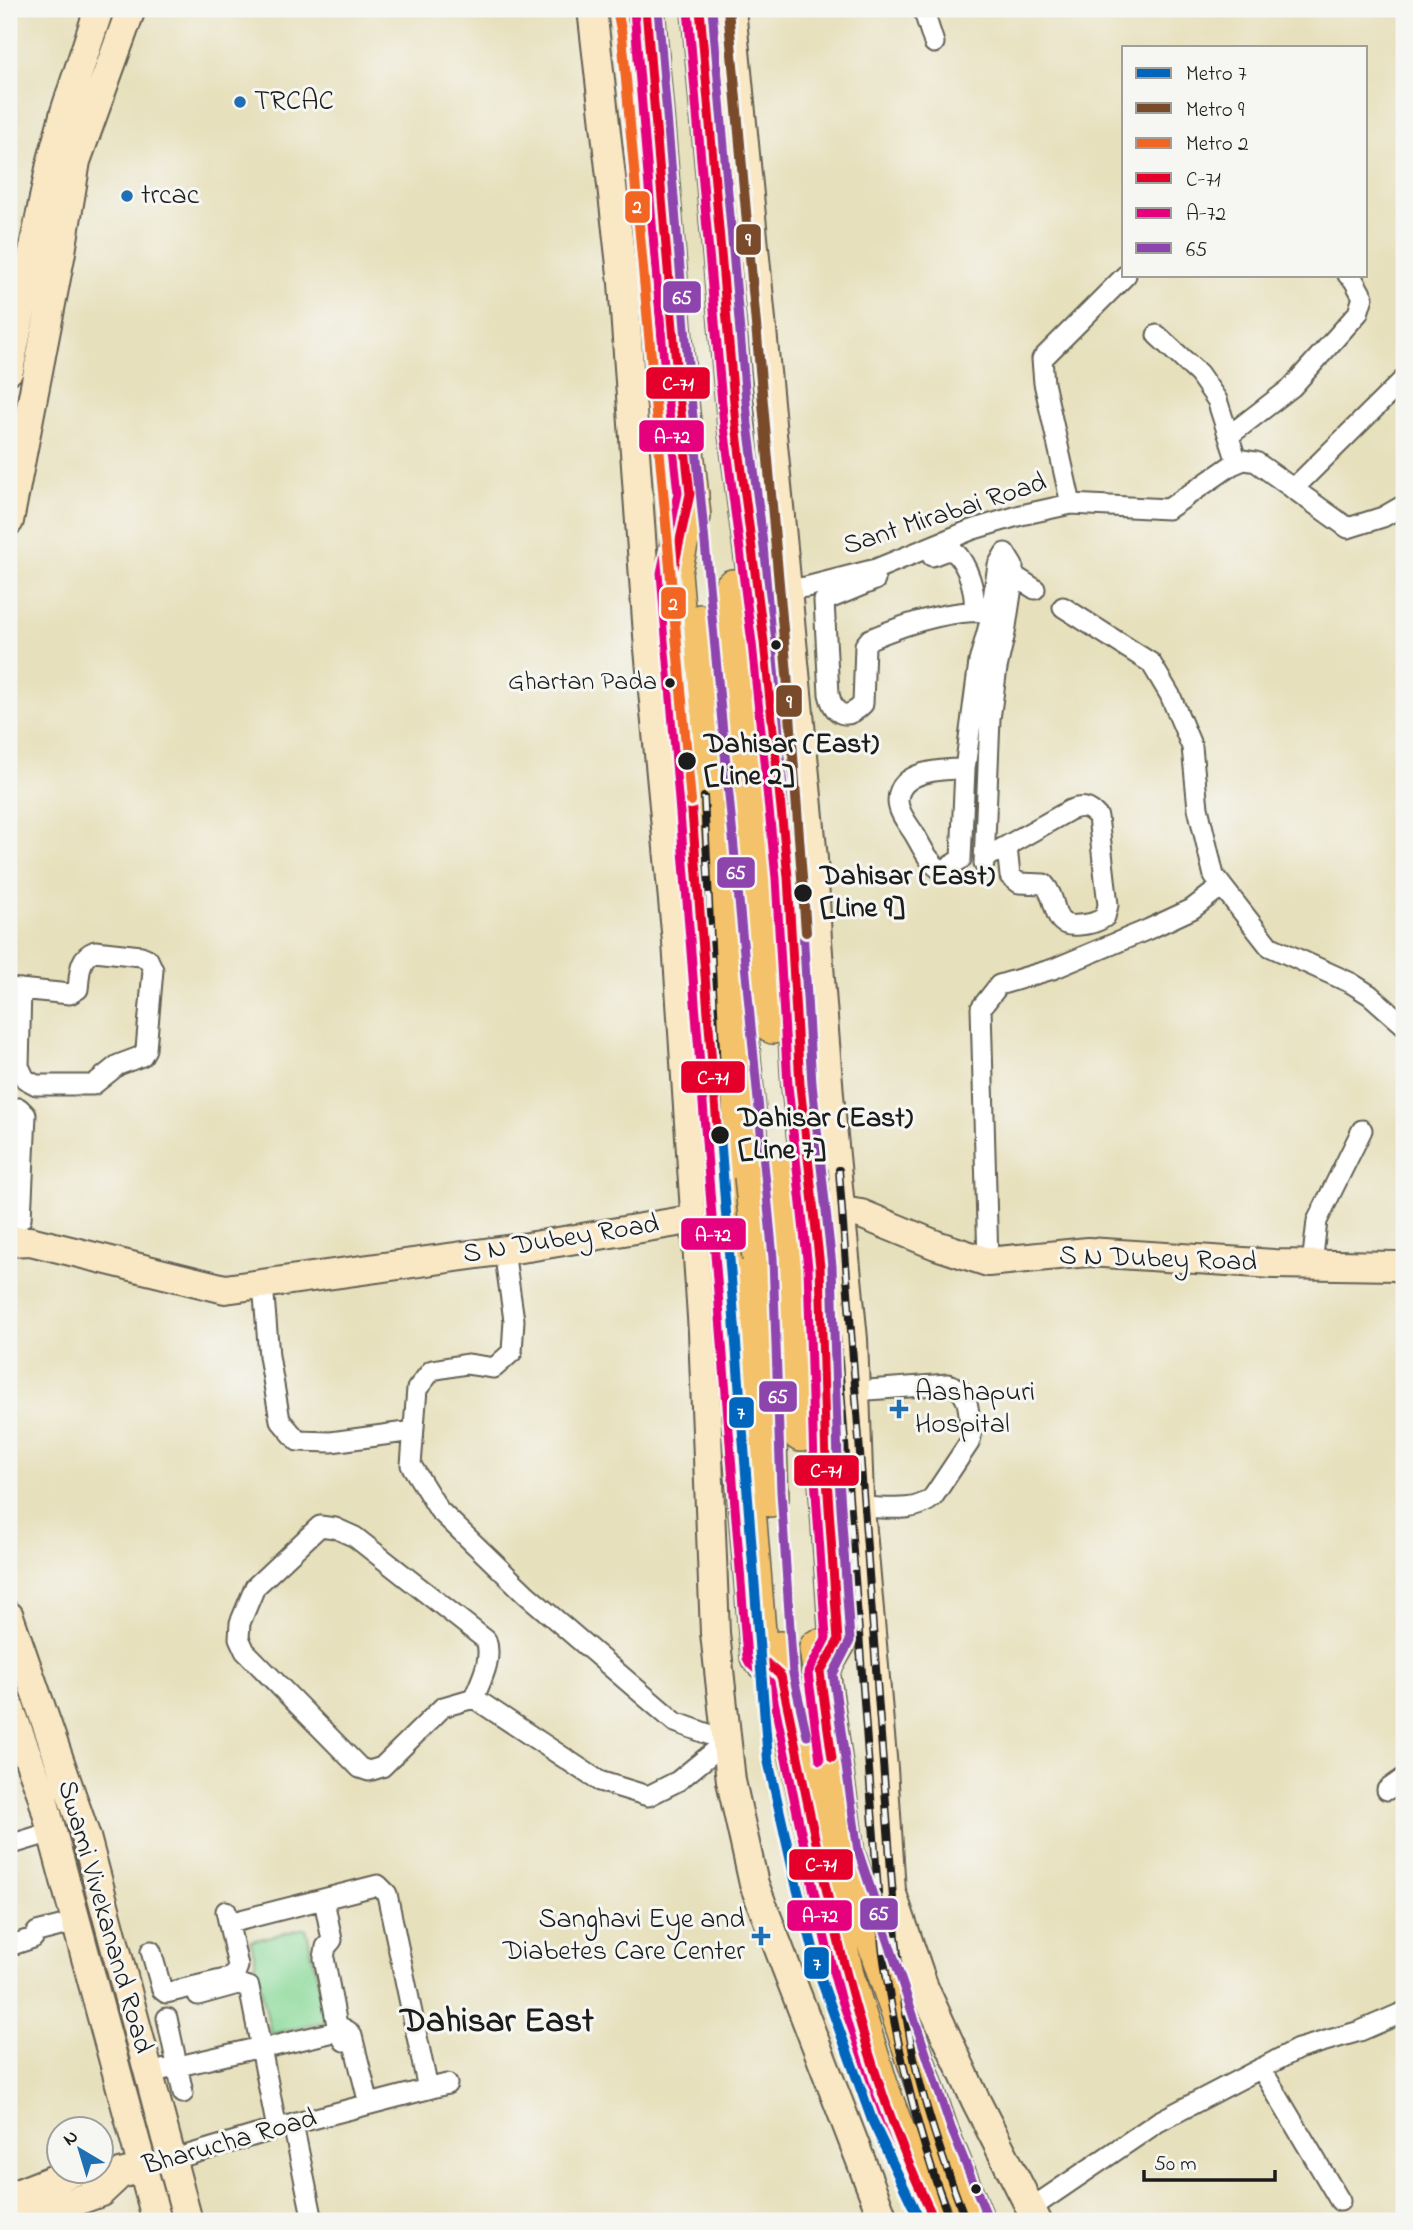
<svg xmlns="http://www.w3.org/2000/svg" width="1413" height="2230" font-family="'Indie Flower',sans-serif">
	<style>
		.green { fill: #89d999; stroke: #527a5a; stroke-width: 2 }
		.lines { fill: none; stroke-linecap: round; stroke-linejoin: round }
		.street-casing { stroke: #636154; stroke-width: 23 }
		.secondary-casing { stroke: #636154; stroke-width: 32 }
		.highway-casing { stroke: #636154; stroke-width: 40 }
		.street { stroke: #fff; stroke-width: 19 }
		.secondary { stroke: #fae7c3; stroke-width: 28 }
		.highway { stroke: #f3c26a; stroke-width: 37 }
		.rail-casing { stroke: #1c1c1c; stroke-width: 8 }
		.rail { stroke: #f6f6f2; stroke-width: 5; stroke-dasharray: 16; stroke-linecap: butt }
		.highway-bridge-casing { stroke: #636154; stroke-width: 40; stroke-linecap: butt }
		.highway-bridge { stroke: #f3c26a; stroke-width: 37 }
		.bus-1-casing { stroke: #f6f6f2; stroke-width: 14 }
		.bus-2-casing { stroke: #f6f6f2; stroke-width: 14 }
		.bus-3-casing { stroke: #f6f6f2; stroke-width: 14 }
		.bus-1 { stroke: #e4002b; stroke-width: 9 }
		.bus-2 { stroke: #e5007d; stroke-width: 9 }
		.bus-3 { stroke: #8e44ad; stroke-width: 9 }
		.metro-1-casing { stroke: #f6f6f2; stroke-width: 16 }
		.metro-2-casing { stroke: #f6f6f2; stroke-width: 16 }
		.metro-3-casing { stroke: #f6f6f2; stroke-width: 16 }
		.metro-1 { stroke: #0065bd; stroke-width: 10 }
		.metro-2 { stroke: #7a4b2a; stroke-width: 10 }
		.metro-3 { stroke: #f26522; stroke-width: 10 }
		.poi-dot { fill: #1f6fb2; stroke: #f6f6f2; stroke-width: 2.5 }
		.bus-dot { fill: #1c1c1c; stroke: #f6f6f2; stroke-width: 2.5 }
		.labels { text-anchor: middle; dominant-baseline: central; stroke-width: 6; stroke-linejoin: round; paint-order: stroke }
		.bus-label { font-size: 26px; fill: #1c1c1c; stroke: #f6f6f2; text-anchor: end }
		.poi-label { font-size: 28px; fill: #1c1c1c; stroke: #f6f6f2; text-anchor: start }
		.street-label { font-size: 28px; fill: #1c1c1c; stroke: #f6f6f2 }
		.stop-label { font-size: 28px; font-weight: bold; fill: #1c1c1c; stroke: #f6f6f2; text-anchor: start }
		.district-label { font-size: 35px; font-weight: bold; fill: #1c1c1c; stroke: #f6f6f2 }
		.line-badge { stroke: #f6f6f2; stroke-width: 2.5 }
		.badge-label { font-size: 19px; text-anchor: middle; font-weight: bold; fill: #fff }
	</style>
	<rect width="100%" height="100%" fill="#f6f6f2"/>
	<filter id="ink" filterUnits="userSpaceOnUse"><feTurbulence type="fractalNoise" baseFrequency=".0143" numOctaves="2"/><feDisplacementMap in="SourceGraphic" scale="14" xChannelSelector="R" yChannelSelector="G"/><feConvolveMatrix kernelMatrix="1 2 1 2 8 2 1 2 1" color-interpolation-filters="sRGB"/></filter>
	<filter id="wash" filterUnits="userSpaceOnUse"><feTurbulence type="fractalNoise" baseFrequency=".00686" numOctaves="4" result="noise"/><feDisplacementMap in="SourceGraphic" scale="28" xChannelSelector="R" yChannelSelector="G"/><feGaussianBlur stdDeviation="1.57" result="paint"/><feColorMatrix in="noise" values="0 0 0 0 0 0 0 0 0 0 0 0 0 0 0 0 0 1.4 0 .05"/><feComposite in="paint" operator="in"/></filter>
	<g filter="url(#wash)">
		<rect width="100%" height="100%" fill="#e7e0bc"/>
		<path class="green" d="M306,1928L327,2021L271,2034L251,1941Z"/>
	</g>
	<g filter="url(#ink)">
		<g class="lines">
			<defs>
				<path id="street" d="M923,9L934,43
					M1157,335L1199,374L1217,400L1237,462
					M1230,435L1292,387L1358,313L1363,297L1353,279L1348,275
					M1293,489L1404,379
					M1071,504L1044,383L1042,359L1126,275
					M932,556L945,551H954C968,565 976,591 974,611
					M1013,575L1035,589
					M875,580L824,601L829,694C834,716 847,721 863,704L865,645L870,639C913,621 957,607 1004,613
					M776,591L806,587L876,569L971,530L1021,515L1071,504L1168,509L1232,465L1244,460L1256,462L1348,528L1383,517L1404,505
					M1063,607L1151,663L1170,695L1192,747L1198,808L1214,876L1222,886
					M965,769C943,769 898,770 898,801C898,813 909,825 915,835C922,847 928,862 941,870L947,868L961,859L965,769L979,662L989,625L998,565L1005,553L1013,566V580L1005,633L997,668L990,719L984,864
					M985,858L1070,810C1083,805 1089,807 1098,817L1108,905L1105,917C1096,923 1090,924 1079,925C1049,929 1060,901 1044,884L1019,883L1010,876L1007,847
					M9,988L70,994L78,989C80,975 78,957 95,951L141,956L148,959L153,970L146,1049L142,1056L118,1065L93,1085H36L25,1079L19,1066L21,989
					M9,1108H19L26,1115L21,1219
					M504,1251L514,1320L512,1352L494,1368L467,1364L432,1370L417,1389L411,1465L439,1510L527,1595L675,1722L727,1741
					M988,1262L981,1008L999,985L1053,969L1149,929L1192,909L1222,886L1269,946L1351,983L1370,995L1404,1025
					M1312,1265L1317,1221L1362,1130
					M263,1284L269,1356L280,1420L298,1441L331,1442L413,1431
					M855,1391L948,1384C973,1392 968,1415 971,1437L969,1443L933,1497C915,1514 883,1507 860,1507
					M474,1698C481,1680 493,1659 486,1640L355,1537L335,1528L320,1526L255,1587L240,1623L239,1638L245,1651L360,1768L369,1771L382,1767L443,1707L474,1698L599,1781L648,1796L678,1781L727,1741
					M1387,1790L1404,1778
					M9,1845L52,1832
					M324,1900L332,1940L326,1947L324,1958L337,2025L348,2031L352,2036L369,2104
					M229,1923L378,1885L387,1894L428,2089
					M9,1946L33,1938L37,1932L76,1922
					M151,1951L162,1990L166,1993L234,1977L238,1966L226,1911
					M198,1995L238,1984L249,1987L277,2129
					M167,2018L183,2093
					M274,2046L334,2032H339L344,2041
					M1261,2068L1340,2201
					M149,2073L261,2047
					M293,2124L313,2221
					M161,2163L293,2124L447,2084
					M1030,2209L1158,2122L1298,2049L1360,2031L1404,2012"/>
				<path id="secondary" d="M592,9L623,283L649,649L677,942L703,1332L715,1633L731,1781L754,1884L884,2221
					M731,9L813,859L817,940L829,1095L853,1339L859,1497L883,1769L891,1891L924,1988L976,2101L1037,2221
					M9,370L51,164L65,112L99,9
					M9,521L61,252L76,161L131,9
					M823,1208L861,1214L936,1245L988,1262L1088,1252L1274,1264L1397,1266L1404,1270
					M9,1242L30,1241L225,1289L528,1247L713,1216
					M9,1616L86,1837L188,2221
					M9,1706L42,1795L157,2221
					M9,2197L78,2170
					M21,2221L101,2192L120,2174L144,2168"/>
				<path id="highway" d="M646,9L677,376L692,516
					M700,9L736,425L764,642L788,877L800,1085L820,1267L826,1464L838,1641L820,1672
					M690,494L673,572L695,831L723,1215L759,1656L781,1676
					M733,588L773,1025
					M701,623L753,1176
					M790,1256L801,1433
					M761,1259L770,1498
					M818,1648L846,1854L940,2132L976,2221
					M780,1650L781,1676L845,1975L880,2088L912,2174L935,2221"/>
			</defs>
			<use href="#street" class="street-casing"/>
			<use href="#secondary" class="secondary-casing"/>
			<use href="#highway" class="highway-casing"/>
			<use href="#street" class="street"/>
			<use href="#secondary" class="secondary"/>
			<use href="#highway" class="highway"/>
			<defs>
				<path id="rail" d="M704,797L720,1135
					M691,801L707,1136
					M839,1170L896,1938C901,1983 907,2028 917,2072C930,2123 947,2172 966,2221
					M825,1171L882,1946C895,2042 916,2131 950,2221"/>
			</defs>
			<use href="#rail" class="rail-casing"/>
			<use href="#rail" class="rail"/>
			<defs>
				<path id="highway-bridge" d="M784,1173L790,1256
					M753,1176L761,1259"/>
			</defs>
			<use href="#highway-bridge" class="highway-bridge-casing"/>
			<use href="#highway-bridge" class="highway-bridge"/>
			<defs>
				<path id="bus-1" d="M646,9L677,376L690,494L673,572L759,1656L781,1676C821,1861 851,2050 935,2221
					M700,9L736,425L764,642L788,877L800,1085L820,1267L826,1464L838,1641L820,1672L832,1758"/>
				<path id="bus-2" d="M634,10L665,377L678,493L661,573L747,1658L750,1664L770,1682C809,1865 839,2052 921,2221
					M688,10L724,426L752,643L776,878L788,1086L808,1268L814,1464L826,1638L808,1673L820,1760"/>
				<path id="bus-3" d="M658,9L689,375L773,1258L781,1491L793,1674L807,1736
					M712,9L748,424L776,641L800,876L812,1084L832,1266L838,1463L850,1641L833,1674L858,1851L951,2128L987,2216"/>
			</defs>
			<use href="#bus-1" class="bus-1-casing"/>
			<use href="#bus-2" class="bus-2-casing"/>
			<use href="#bus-3" class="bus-3-casing"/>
			<use href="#bus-1" class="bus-1"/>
			<use href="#bus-2" class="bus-2"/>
			<use href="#bus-3" class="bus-3"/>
			<defs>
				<path id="metro-1" d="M720,1135L768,1760L796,1884L822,1982L872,2120L920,2221"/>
				<path id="metro-2" d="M728,9L787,674L806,932"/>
				<path id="metro-3" d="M617,9L622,35L691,801"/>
			</defs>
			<use href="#metro-1" class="metro-1-casing"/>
			<use href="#metro-2" class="metro-2-casing"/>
			<use href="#metro-3" class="metro-3-casing"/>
			<use href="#metro-1" class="metro-1"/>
			<use href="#metro-2" class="metro-2"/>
			<use href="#metro-3" class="metro-3"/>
		</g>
	</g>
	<g class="poi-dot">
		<circle cx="240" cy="102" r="7"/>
		<circle cx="127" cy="196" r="7"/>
		<path d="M895.5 1398.5h7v7h7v7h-7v7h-7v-7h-7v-7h7z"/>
		<path d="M757.5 1925.5h7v7h7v7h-7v7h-7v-7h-7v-7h7z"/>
	</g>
	<g class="bus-dot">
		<circle cx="776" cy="645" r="6"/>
		<circle cx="670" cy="683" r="6"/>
		<circle cx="687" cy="761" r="10"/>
		<circle cx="803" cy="893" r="10"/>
		<circle cx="720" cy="1135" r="10"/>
		<circle cx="976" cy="2189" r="6"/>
	</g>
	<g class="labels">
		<g class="bus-label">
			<text x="657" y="683">Ghartan Pada</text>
		</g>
		<g class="poi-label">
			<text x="254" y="102">TRCAC</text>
			<text x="141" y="196">trcac</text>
			<text x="915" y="1393">Aashapuri<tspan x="915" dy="32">Hospital</tspan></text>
			<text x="745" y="1920" text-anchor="end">Sanghavi Eye and<tspan x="745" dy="32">Diabetes Care Center</tspan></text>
		</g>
		<g class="street-label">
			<text transform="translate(945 515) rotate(-18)">Sant Mirabai Road</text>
			<text transform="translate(561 1240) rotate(-9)">S N Dubey Road</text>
			<text transform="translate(1158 1260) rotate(2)">S N Dubey Road</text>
			<text transform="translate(104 1917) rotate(74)">Swami Vivekanand Road</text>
			<text transform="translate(230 2143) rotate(-16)">Bharucha Road</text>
		</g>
		<g class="stop-label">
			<text x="704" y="745">Dahisar (East)<tspan x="704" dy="32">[Line 2]</tspan></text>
			<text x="820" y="877">Dahisar (East)<tspan x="820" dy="32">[Line 9]</tspan></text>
			<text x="738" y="1119">Dahisar (East)<tspan x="738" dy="32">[Line 7]</tspan></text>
		</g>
		<g class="district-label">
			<text x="497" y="2022">Dahisar East</text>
		</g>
	</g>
	<g class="line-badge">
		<rect x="624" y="190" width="27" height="34" rx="7" fill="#f26522"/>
		<rect x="735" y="223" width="27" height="33" rx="7" fill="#7a4b2a"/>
		<rect x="662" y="280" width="40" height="34" rx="7" fill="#8e44ad"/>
		<rect x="645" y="366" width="66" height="34" rx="7" fill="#e4002b"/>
		<rect x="638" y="419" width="67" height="34" rx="7" fill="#e5007d"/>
		<rect x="660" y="586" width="27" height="34" rx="7" fill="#f26522"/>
		<rect x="775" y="684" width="28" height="34" rx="7" fill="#7a4b2a"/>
		<rect x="716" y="856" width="40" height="33" rx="7" fill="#8e44ad"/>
		<rect x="680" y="1060" width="66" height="34" rx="7" fill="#e4002b"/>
		<rect x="680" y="1217" width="67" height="34" rx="7" fill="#e5007d"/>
		<rect x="758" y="1380" width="40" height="33" rx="7" fill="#8e44ad"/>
		<rect x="728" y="1396" width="27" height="33" rx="7" fill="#0065bd"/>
		<rect x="793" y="1454" width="67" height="33" rx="7" fill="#e4002b"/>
		<rect x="788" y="1848" width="66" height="33" rx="7" fill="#e4002b"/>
		<rect x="859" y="1897" width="40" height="34" rx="7" fill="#8e44ad"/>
		<rect x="786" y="1899" width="67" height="33" rx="7" fill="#e5007d"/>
		<rect x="803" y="1946" width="27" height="34" rx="7" fill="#0065bd"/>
	</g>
	<g class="badge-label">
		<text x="637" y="213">2</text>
		<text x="748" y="246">9</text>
		<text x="682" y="304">65</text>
		<text x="678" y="390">C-71</text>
		<text x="672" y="443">A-72</text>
		<text x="673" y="610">2</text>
		<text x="789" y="708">9</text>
		<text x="736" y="879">65</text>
		<text x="713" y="1084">C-71</text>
		<text x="713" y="1241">A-72</text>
		<text x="778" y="1403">65</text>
		<text x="741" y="1419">7</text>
		<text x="826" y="1477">C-71</text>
		<text x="821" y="1871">C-71</text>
		<text x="879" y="1920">65</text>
		<text x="820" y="1922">A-72</text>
		<text x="817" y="1970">7</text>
	</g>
	<rect width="1413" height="2230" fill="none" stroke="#f6f6f2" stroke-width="35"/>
	<rect x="1122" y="46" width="245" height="231" fill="#f6f6f2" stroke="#9f9f9c" stroke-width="2"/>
	<rect x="1136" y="68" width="35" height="10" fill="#0065bd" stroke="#9f9f9c" stroke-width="2"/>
	<text x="1186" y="80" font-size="21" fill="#1c1c1c">Metro 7</text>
	<rect x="1136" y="103" width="35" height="10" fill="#7a4b2a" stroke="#9f9f9c" stroke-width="2"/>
	<text x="1186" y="116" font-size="21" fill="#1c1c1c">Metro 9</text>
	<rect x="1136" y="138" width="35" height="10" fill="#f26522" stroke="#9f9f9c" stroke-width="2"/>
	<text x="1186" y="150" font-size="21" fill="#1c1c1c">Metro 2</text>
	<rect x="1136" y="173" width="35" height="10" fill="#e4002b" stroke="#9f9f9c" stroke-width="2"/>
	<text x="1186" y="186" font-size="21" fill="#1c1c1c">C-71</text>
	<rect x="1136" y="208" width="35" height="10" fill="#e5007d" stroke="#9f9f9c" stroke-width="2"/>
	<text x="1186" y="220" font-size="21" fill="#1c1c1c">A-72</text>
	<rect x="1136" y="243" width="35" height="10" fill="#8e44ad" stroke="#9f9f9c" stroke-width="2"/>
	<text x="1186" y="256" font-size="21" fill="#1c1c1c">65</text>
	<g transform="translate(80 2150) rotate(322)"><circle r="33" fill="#f6f6f2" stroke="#9f9f9c" stroke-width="2"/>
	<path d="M0-5L12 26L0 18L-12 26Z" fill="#1f6fb2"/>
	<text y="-10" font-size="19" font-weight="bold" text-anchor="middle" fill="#1c1c1c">N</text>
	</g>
	<path d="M1144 2170v10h131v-10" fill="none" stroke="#1c1c1c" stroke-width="3.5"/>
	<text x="1154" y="2170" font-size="21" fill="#1c1c1c" stroke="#f6f6f2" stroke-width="5" paint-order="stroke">50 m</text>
</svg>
